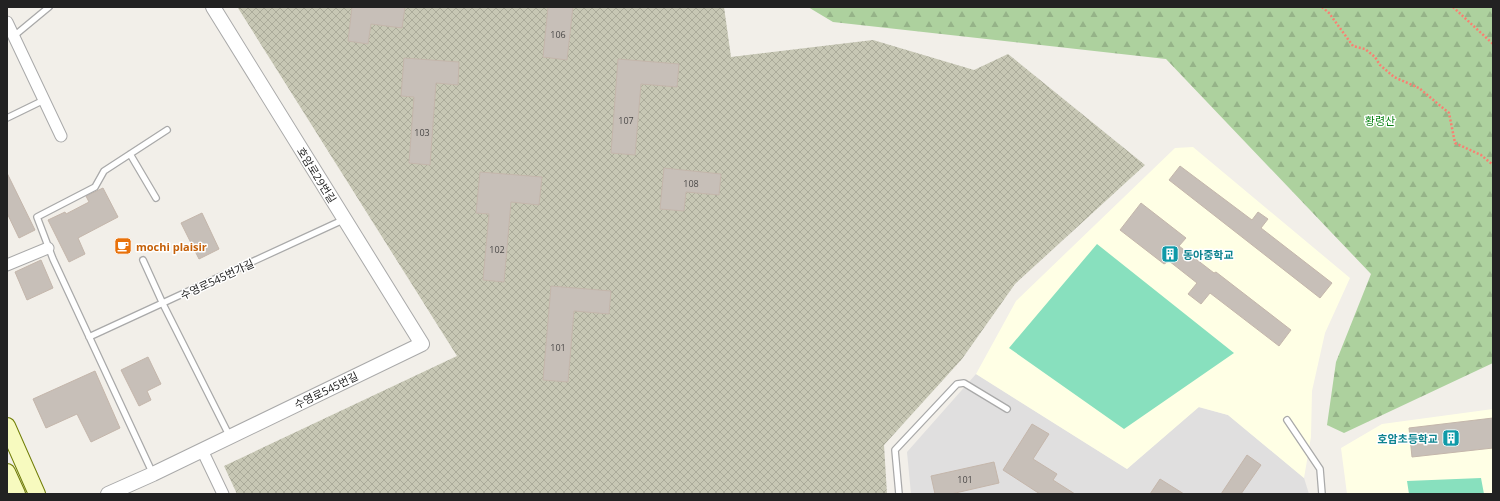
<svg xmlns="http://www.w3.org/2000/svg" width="1500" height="501" font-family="'Open Sans','Noto Sans KR',sans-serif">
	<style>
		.residential { fill: #e0dfdf }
		.education { fill: #ffffe5 }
		.construction { fill: url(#construction-cross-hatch) }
		.forest { fill: url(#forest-firs) }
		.pitch { fill: #88e0be }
		.building { fill: #c7bfb8; stroke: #c4b6ab }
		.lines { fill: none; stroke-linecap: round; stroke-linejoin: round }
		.service-casing { stroke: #a9a9a9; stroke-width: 8 }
		.minor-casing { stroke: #a9a9a9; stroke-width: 13 }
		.tertiary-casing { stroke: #a9a9a9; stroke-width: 16 }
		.secondary-casing { stroke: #707d05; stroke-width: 18 }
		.path { stroke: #fa8072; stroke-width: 2.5; stroke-dasharray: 2 2; stroke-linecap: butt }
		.service { stroke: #fff; stroke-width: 5.5 }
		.minor { stroke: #fff; stroke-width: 11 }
		.tertiary { stroke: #fff; stroke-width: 14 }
		.secondary { stroke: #f7fabf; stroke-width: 16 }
		.labels { text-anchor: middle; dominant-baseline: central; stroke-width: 3; stroke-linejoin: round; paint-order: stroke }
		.number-label { font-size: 9px; fill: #4b4948 }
		.park-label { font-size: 11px; fill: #0c8416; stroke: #fff }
		.street-label { font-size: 11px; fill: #222; stroke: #fff }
		.food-label { font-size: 11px; font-weight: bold; fill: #c56008; stroke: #fff; text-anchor: start }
		.culture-label { font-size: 11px; font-weight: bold; fill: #0d838f; stroke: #fff; text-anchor: start }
	</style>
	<defs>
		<pattern id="construction-cross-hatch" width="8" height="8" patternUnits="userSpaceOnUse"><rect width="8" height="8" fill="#c7c7b4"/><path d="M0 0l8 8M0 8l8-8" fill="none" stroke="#abab9a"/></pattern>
		<pattern id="forest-firs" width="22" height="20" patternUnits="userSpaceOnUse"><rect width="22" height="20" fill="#add19e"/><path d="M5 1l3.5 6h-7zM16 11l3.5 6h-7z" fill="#95b388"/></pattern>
	</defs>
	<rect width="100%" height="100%" fill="#f2efe9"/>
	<path class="residential" d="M976,374L1127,469L1198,407L1228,415L1304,478L1309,494H911L907,452Z"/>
	<path class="education" d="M1193,147L1350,278L1325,333L1312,391L1311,437L1304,478L1228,415L1199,407L1127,469L976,374L1016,301L1175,148Z
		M1493,409V494H1347L1341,448L1382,424Z"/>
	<path class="construction" d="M239,7H724L731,57L873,40L974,70L1008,54L1145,165L1015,284L962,359L884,445L887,494H237L224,466L457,356L238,8Z"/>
	<path class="forest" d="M808,7H1493V363L1344,433L1327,425L1336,362L1371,274L1166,59L833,22Z"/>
	<path class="pitch" d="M1097,244L1234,353L1124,429L1009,348Z
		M1481,478L1484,494H1409L1407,481Z"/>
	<path class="building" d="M352,7H405L402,28L371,24L368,44L348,41Z
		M548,7H573L567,60L543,57Z
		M404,58L459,62L458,85L436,83L430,165L409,163L414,97L401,96Z
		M618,59L679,64L677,87L641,84L635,155L611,153Z
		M1180,166L1252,220L1258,212L1268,219L1261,228L1332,283L1320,298L1169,180Z
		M664,168L721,174L719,195L686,192L684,211L660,209Z
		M480,172L542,177L539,205L511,202L504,282L483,280L489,214L476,213Z
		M7,173L35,230L19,238L7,213Z
		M103,188L118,217L78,238L85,254L69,262L48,220L65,212L66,214L89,202L86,196Z
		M1141,203L1186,238L1179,246L1214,273L1216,272L1291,330L1279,346L1210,293L1201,304L1188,294L1197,283L1169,261L1164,264L1120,230Z
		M202,213L219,249L199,259L181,223Z
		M41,260L53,288L27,300L15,272Z
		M551,286L611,291L609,314L574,311L568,382L543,380Z
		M148,357L161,384L147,391L151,400L139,406L121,370Z
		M95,371L120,428L91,442L77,414L46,428L33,399Z
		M1493,418V448L1412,457L1409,428Z
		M1032,424L1049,434L1033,459L1057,474L1053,480L1075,494H1040L1003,470Z
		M1247,455L1261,465L1241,494H1221Z
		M994,462L999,483L951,494H935L931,476Z
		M1160,479L1184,494H1150Z"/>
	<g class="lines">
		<defs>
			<path id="service" d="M14,36L49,7
				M7,118L44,100
				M130,154L156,198
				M143,260L163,304L230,437
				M89,337L345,219
				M1287,420L1320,469L1322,494
				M153,474L53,259L37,217L95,187L104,171L167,130
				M899,494L895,450L957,384L964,383L1007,409"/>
			<path id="minor" d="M7,22L61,136
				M7,265L48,248
				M202,450L223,494"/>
			<path id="tertiary" d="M108,494L153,474L422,344L213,7"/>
			<path id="secondary" d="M7,426L37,494
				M7,472L17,494"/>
		</defs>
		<use href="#service" class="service-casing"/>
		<use href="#minor" class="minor-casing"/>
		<use href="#tertiary" class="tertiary-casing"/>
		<use href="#secondary" class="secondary-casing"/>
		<path class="path" d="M1322,7L1329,13L1353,46L1365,49L1375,57L1380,65L1394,77L1419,88L1449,113L1455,143L1481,155L1493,165
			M1453,7L1493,44"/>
		<use href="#service" class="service"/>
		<use href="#minor" class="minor"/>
		<use href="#tertiary" class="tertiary"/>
		<use href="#secondary" class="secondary"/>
	</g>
	<defs>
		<symbol id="cafe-square" viewBox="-11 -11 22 22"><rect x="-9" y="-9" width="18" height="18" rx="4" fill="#e8710a" stroke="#fff"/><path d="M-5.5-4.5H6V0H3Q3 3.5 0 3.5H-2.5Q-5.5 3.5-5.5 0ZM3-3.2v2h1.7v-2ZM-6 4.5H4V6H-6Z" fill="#fff"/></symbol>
		<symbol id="building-square" viewBox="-11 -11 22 22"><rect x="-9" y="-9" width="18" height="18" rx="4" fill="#0f9aa8" stroke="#fff"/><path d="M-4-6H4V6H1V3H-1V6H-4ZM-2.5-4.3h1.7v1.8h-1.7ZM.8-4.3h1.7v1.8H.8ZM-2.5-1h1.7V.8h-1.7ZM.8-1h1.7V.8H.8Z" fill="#fff"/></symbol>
	</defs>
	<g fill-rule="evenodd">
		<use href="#cafe-square" x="113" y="236" width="20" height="20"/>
		<use href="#building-square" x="1160" y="244" width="20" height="20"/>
		<use href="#building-square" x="1441" y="428" width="20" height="20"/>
	</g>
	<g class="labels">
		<g class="number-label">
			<text x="558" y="34">106</text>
			<text x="626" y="120">107</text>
			<text x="422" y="132">103</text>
			<text x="691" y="183">108</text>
			<text x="497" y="249">102</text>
			<text x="558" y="347">101</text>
			<text x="965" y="479">101</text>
		</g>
		<g class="park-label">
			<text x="1380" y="120">황령산</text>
		</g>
		<g class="street-label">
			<text transform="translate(317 175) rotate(58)">호암로29번길</text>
			<text transform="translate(217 279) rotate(-25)">수영로545번가길</text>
			<text transform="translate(326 390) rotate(-26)">수영로545번길</text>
		</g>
		<g class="food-label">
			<text x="136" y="246">mochi plaisir</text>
		</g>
		<g class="culture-label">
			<text x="1183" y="254">동아중학교</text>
			<text x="1438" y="438" text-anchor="end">호암초등학교</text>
		</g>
	</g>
	<rect width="1500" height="501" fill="none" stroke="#222222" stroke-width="16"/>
</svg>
